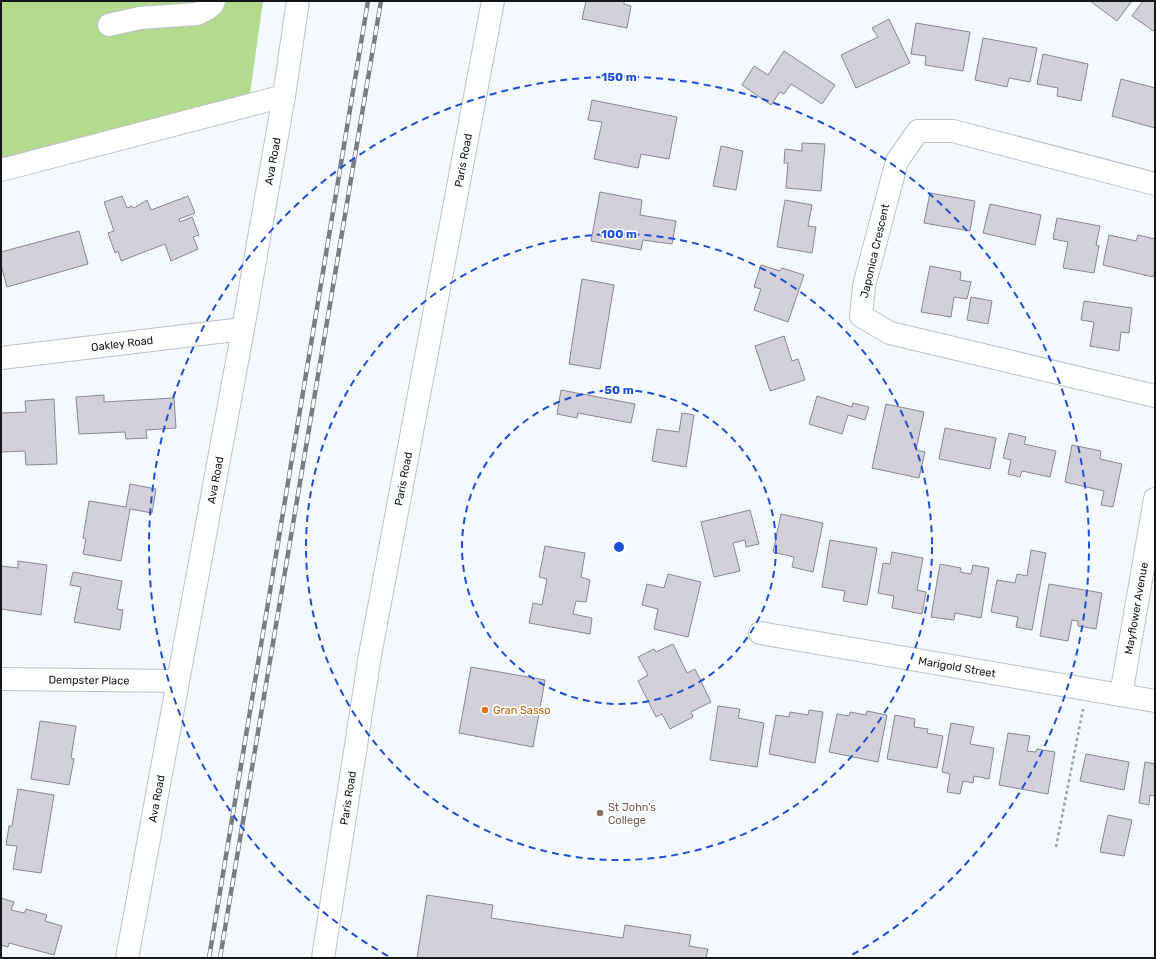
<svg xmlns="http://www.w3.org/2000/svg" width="1156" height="959" font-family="Rubik,sans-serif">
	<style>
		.green { fill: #b3db8d }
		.building { fill: #d4d0d9; stroke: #8a868f }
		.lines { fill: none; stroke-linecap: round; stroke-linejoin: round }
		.minor-casing { stroke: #bcc1ca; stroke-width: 24 }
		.major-casing { stroke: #bcc1ca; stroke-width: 24 }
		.path { stroke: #9b9ea4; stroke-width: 2.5; stroke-dasharray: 3 3; stroke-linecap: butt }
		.minor { stroke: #fff; stroke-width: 22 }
		.major { stroke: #fff; stroke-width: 22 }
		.rail-casing { stroke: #797c81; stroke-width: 4.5 }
		.rail { stroke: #fff; stroke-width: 3; stroke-dasharray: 9; stroke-linecap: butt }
		.ring { fill: none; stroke: #1d4ed8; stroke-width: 2; stroke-dasharray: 7 5 }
		.food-dot { fill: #e8710a; stroke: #fff; stroke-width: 1.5 }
		.education-dot { fill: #8d6e63; stroke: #fff; stroke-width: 1.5 }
		.labels { text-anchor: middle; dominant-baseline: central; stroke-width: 3.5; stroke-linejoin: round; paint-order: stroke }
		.street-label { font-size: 11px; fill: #141619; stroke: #fff }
		.food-label { font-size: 11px; fill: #c56008; stroke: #fff; text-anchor: start }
		.education-label { font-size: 11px; fill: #785e54; stroke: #fff; text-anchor: start }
		.centre { fill: #1d4ed8; stroke: #fff; stroke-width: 2 }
		.ring-label { font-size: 12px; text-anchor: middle; font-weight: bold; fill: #1d4ed8; stroke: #fff; stroke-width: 3.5; stroke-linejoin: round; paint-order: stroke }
	</style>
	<rect width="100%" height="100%" fill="#f4f8ff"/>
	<path class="green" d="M1,1H263L249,101L1,170Z"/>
	<path class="building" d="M586,1H624V4L631,6L627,28L582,19Z
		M1090,1H1132L1117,21Z
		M1143,1H1155V32L1132,16Z
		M889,19L910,63L856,88L841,55L878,37L872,28Z
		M916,23L970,32L963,71L925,65L926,56L911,54Z
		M983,38L1037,48L1030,82L1009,78L1007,87L975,80Z
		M784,51L835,85L822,104L791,84L784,94L780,92L771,105L742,85L754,66L768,75Z
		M1043,54L1088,64L1081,101L1057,96L1058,88L1037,84Z
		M1121,79L1155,88V128L1112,116Z
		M592,100L677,117L669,159L641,154L638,168L594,159L602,122L588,120Z
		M802,143L825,144L821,191L786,188L788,163H784L785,149L802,151Z
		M721,146L743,151L736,190L713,186Z
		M600,192L642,200L640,215L676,221L672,244L643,240L641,250L591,241Z
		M930,193L975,201L970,231L924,223Z
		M122,196L127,208L132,206L134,208L147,200L151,210L188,196L195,213L179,219L180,222L192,217L199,235L193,237L198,249L171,261L165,244L121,261L118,251L115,253L108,233L114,231L104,202Z
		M785,200L812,205L808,226L816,227L812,253L777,247Z
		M990,204L1041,215L1035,245L983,233Z
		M1057,218L1100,226L1096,245L1099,246L1094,273L1063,268L1068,242L1053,239Z
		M79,231L88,264L7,287L1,265V252Z
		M1109,235L1136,241L1138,235L1155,239V270L1153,277L1103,265Z
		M761,265L780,271L782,268L804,275L788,322L754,310L761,289L754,287Z
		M930,266L961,272L960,280L971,282L967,299L954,297L951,317L921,312Z
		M582,279L614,285L600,369L569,364Z
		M971,297L992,301L988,324L967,320Z
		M1084,301L1132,308L1129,333L1121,332L1119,351L1090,346L1094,322L1081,320Z
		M784,336L792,361L798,359L805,380L770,391L755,346Z
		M561,390L635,404L631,423L578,413L577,418L557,414Z
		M104,395V402L174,398L176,428L146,430L147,438L126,439L125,432L79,434L76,397Z
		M817,396L852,407L853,403L869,407L865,420L848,415L842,434L809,424Z
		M54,399L57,464L26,465L25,451L1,452V413L26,412L25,401Z
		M886,404L924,412L916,450L925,452L919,478L872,468Z
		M682,413L694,415L686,467L652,461L657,429L679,432Z
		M945,428L996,438L990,469L939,459Z
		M1009,433L1026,437L1024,444L1056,451L1050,477L1022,471L1020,477L1008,474L1011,460L1003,458Z
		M1072,445L1101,451L1100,459L1122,464L1113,507L1101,505L1104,491L1065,482Z
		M130,484L156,489L152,513L130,509L121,561L83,554L86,539L83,538L89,501L126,507Z
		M750,510L759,544L746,547L745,540L733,543L740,571L714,577L701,522Z
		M781,514L823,523L813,572L792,567L794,557L773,552Z
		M830,540L877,548L867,605L843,601L845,591L822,587Z
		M545,546L585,553L581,577L590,580L586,602L576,601L573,614L592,618L590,634L529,623L533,603L542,605L547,579L539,577Z
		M1031,550L1046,553L1032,630L1016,627L1018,617L991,612L997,580L1015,583L1017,574L1027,576Z
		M892,552L923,558L917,590L926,592L922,614L892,608L894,596L878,593L883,563L890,564Z
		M18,561L47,565L41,615L1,609V566L18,568Z
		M940,564L961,568L960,572L971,574L973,565L989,568L981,618L955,613L954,620L931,617Z
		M73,572L122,581L117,609L123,610L120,630L74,622L81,587L70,585Z
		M668,574L701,582L688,637L654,629L658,609L642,605L647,584L664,588Z
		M1049,584L1102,593L1096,629L1078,626V621L1072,620L1068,641L1040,636Z
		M673,644L687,673L695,669L711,702L691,712L693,717L670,729L662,714L656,717L638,681L648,675L638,657L654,649L656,652Z
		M471,667L545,680L533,747L459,733Z
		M718,706L740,709L738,718L764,723L757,767L710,760Z
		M809,710L823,712L815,763L769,754L776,715L789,717L790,712L808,715Z
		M867,711L887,715L878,762L829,752L837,714L849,716L850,712L866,715Z
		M895,715L915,719L914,727L928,729L927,733L943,736L937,768L887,759Z
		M40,721L76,726L71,758L74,759L69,785L31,779Z
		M951,723L974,727L970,744L994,748L989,779L974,776L973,783L963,781L960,794L947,792L950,774L942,772Z
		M1008,733L1030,736L1027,751L1036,752L1037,749L1055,752L1048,794L999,785Z
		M1086,754L1129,762L1124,790L1080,781Z
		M1145,762L1155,764V796L1150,795L1149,805L1139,803Z
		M18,789L54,795L41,873L13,869L17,846L6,845L9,826H12Z
		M1108,815L1132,820L1124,856L1100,852Z
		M427,895L493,905L491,918L623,938L625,925L691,935L689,946L708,949L706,958H417Z
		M1,898L14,902L11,910L24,913L26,909L47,915L45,921L62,926L54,955L9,943L8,947L1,945Z"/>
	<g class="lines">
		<defs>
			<g id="minor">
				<path d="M109,25L140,18L197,14L207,9L212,5L214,1"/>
				<path d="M1,170L284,96"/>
				<path d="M1155,184L953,131H918L897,161L864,286L861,316L890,333L1155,396"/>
				<path id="s1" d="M1,358L243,329"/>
				<path id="s2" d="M760,633L1155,701"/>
				<path id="s3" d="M1,679L178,681"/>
				<path id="s4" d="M1121,695L1155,499"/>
				<path id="s5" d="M127,958L243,329L284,96L298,1"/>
			</g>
			<g id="major">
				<path id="s6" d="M323,958L370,655L493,1"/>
			</g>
		</defs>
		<use href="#minor" class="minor-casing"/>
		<use href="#major" class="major-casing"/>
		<path class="path" d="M1056,847L1083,709"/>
		<use href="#minor" class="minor"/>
		<use href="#major" class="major"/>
		<defs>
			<path id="rail" d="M209,958L368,1
				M220,958L381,1"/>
		</defs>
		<use href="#rail" class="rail-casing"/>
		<use href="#rail" class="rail"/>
	</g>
	<g class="ring">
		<circle cx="619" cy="547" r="157"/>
		<circle cx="619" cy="547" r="313"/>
		<path d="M388 956A470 470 0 1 1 850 956"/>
	</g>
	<circle class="food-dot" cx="485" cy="710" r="4"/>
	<circle class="education-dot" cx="600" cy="813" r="4"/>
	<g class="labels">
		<g class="street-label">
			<text stroke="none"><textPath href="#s6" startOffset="810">Paris Road</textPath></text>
			<text stroke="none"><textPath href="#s5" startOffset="810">Ava Road</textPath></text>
			<text transform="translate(875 251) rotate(-77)">Japonica Crescent</text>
			<text stroke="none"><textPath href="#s1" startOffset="122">Oakley Road</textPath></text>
			<text stroke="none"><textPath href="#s6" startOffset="486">Paris Road</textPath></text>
			<text stroke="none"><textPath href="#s5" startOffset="486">Ava Road</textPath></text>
			<text stroke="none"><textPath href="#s4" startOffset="88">Mayflower Avenue</textPath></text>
			<text stroke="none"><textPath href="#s2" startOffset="200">Marigold Street</textPath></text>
			<text stroke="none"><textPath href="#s3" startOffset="88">Dempster Place</textPath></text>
			<text stroke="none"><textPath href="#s6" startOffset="162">Paris Road</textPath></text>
			<text stroke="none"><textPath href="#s5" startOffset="162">Ava Road</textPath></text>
		</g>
		<g class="food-label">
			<text x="493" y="710">Gran Sasso</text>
		</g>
		<g class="education-label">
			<text x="608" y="807">St John's<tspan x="608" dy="13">College</tspan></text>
		</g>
	</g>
	<circle cx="619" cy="547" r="6" class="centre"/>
	<g class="ring-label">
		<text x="619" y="81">150 m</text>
		<text x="619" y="238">100 m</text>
		<text x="619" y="394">50 m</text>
	</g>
	<rect width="1156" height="959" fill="none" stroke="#141619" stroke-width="4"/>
</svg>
